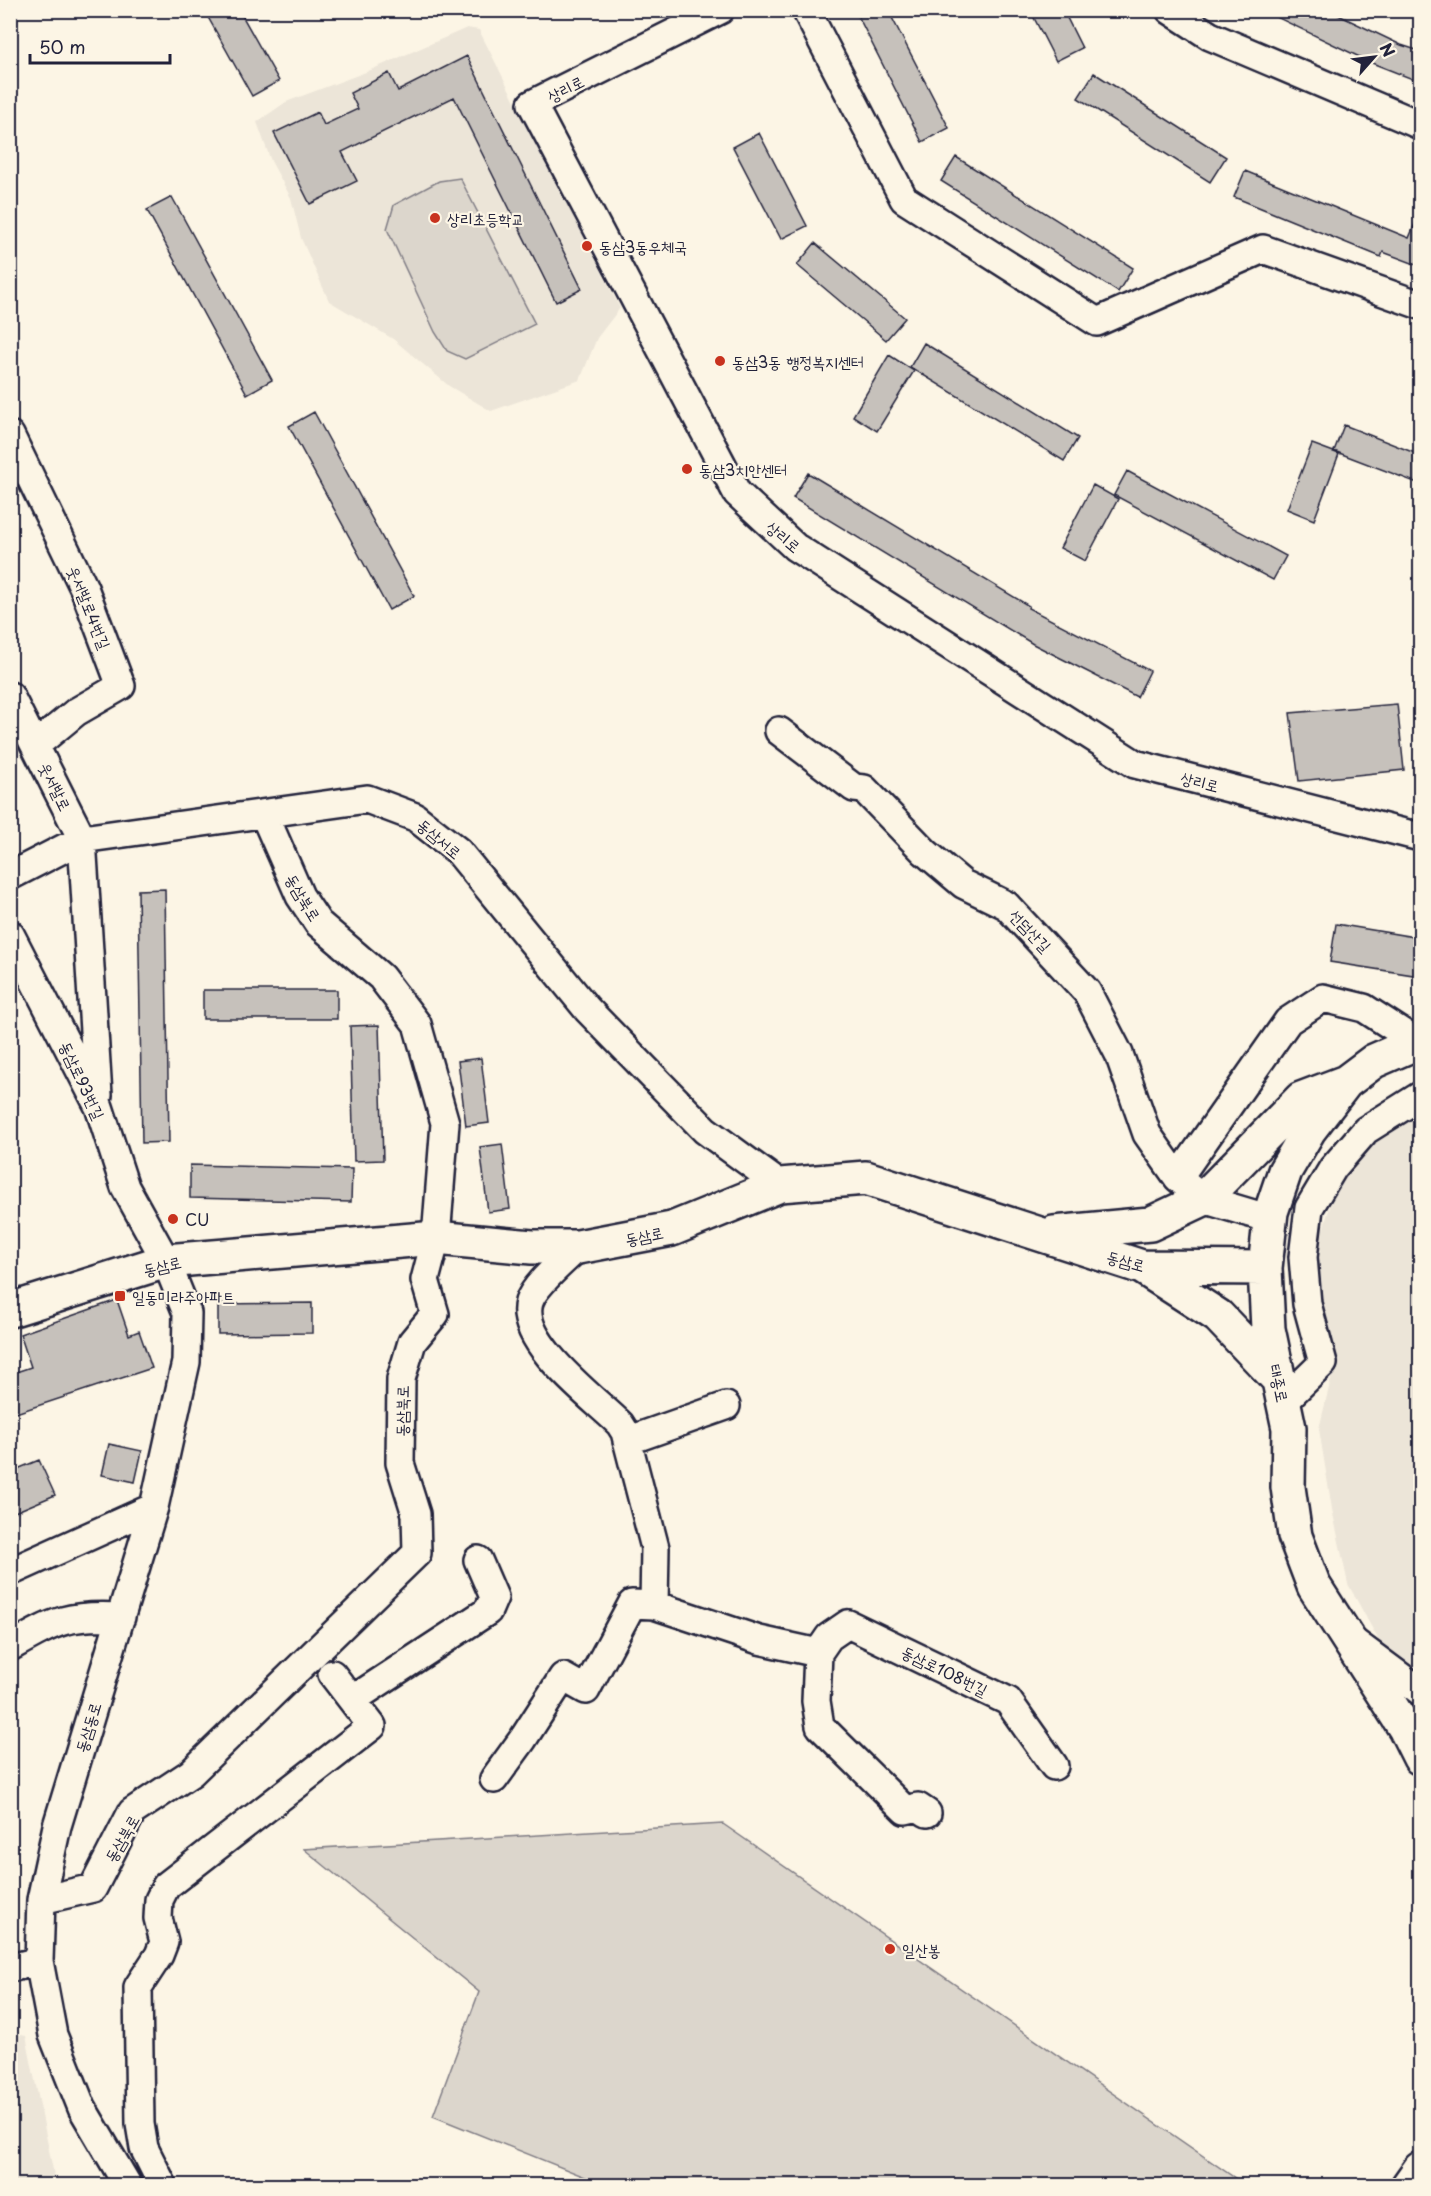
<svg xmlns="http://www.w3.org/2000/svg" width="1431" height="2196" font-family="'Playpen Sans','Poor Story',sans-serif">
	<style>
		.built { fill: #ece5d8 }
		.green { fill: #dcd6cc; stroke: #7f7c84; stroke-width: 1.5 }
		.building { fill: #c6c1bb; stroke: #22223b; stroke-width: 1.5 }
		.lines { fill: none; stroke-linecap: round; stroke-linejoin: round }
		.minor-casing { stroke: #22223b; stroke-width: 32 }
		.major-casing { stroke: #22223b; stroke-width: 38 }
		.minor { stroke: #fcf5e5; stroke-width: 27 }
		.major { stroke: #fcf5e5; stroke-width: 33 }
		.poi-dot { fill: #c8321e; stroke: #fcf5e5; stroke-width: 2 }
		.labels { text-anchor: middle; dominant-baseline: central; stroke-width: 4.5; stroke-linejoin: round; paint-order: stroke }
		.street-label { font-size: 16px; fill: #22223b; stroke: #fcf5e5 }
		.poi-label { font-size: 16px; fill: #22223b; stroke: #fcf5e5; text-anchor: start }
	</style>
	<rect width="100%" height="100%" fill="#fcf5e5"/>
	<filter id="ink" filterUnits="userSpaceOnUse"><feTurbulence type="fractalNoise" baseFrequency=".0167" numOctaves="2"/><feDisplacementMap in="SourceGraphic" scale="12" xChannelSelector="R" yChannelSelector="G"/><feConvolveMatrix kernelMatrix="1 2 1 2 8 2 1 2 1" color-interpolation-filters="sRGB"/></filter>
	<g filter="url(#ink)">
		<path class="built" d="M467,28L479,30L620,308L597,338L580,380L491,411L449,386L393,339L329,301L301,238L291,198L271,161L257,122L286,102L366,72Z
			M1420,1106V1726L1406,1704L1378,1639L1348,1584L1332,1509L1319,1429L1332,1375L1318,1303L1319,1242L1334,1194L1358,1155Z
			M11,2033L26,2036L56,2185H11Z"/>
		<path class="green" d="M460,178L535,324L465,359L447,351L435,332L387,229L394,205L439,181Z
			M723,1824L1245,2185H605L433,2116L479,1992L304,1849Z"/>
		<path class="building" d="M204,10H239L279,81L252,96Z
			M855,10H888L949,128L922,142Z
			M1030,10H1063L1082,48L1056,61Z
			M1262,10H1328L1401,45L1420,51V82L1372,63Z
			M467,56L582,289L556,302L454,97L342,152L357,181L310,204L274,133L318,112L324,125L358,109L350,93L389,73L398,91Z
			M1094,73L1226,157L1210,182L1078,98Z
			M759,133L807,226L781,239L733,147Z
			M956,157L1133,268L1118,292L941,181Z
			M1245,171L1409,238L1420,212V266L1383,252L1381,257L1234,197Z
			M172,197L272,380L247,394L147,210Z
			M815,243L905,318L886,340L797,265Z
			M924,343L1078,438L1064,461L910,367Z
			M889,355L914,371L877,431L853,416Z
			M314,412L414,596L389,610L289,426Z
			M1344,425L1420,455V484L1334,451Z
			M1312,444L1339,454L1314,520L1287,509Z
			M1127,471L1286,556L1273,580L1114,495Z
			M808,473L1029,606L1028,608L1150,671L1137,697L1033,644L793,498Z
			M1093,485L1118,499L1085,561L1060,548Z
			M1397,704L1404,770L1299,781L1290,713Z
			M165,889L169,1142L142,1143L138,890Z
			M1336,924L1420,938V976L1330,962Z
			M203,990H337V1019H203Z
			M379,1025L383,1160L354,1161L350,1026Z
			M481,1058L489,1123L466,1126L458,1061Z
			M502,1144L510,1209L488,1212L480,1147Z
			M190,1165L352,1169L351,1202L190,1198Z
			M117,1300L129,1335L139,1331L152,1368L10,1415V1374L31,1367L20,1334Z
			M312,1303V1333L218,1334V1304Z
			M109,1444L142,1451L135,1482L102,1475Z
			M39,1460L55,1495L10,1514V1472Z"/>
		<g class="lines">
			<defs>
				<path id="minor" d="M720,10L532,104L737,493L795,547L1135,764L1420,837
					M806,10L904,199L1097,322L1263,249L1420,305
					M1170,10L1210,36L1420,125
					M10,435L84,588L121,686L76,712L36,745
					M10,696L82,839L98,1095
					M779,731L854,788L864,789L925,852L963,884L1006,905L1087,992L1119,1054L1147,1134L1178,1178L1203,1199L1270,1219
					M10,876L82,839L367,799L415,817L458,851L587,1009L705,1130L780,1185
					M10,934L99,1107L125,1187L166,1261L187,1313L186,1362L154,1507L57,1826L41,1900L39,1961L53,2035L82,2108L128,2186
					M1178,1178L1288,1021L1323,998L1364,1008L1415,1041
					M1284,1401L1323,1363L1307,1304L1303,1257L1309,1208L1333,1168L1366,1130L1420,1096
					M627,1441L726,1406
					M10,1572L154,1507
					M654,1605L759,1640L818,1653
					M1354,1642L1420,1691
					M10,1647C56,1621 67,1614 121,1617
					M352,1700L488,1611L494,1597L478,1560
					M494,1779L523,1739L563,1677L586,1690L632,1604L654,1605L655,1548L625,1432L620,1424C595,1399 517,1342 529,1302C534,1285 565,1260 578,1247
					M927,1813L918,1807L905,1810L820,1726L816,1701L818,1653L829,1637L848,1624L1008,1701L1054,1766
					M41,1900L93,1888L132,1812L191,1773L417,1553L416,1514L400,1463L401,1379L412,1342L435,1314L425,1280L436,1238L445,1123L417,1024L381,977L318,923L300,896L264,814
					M10,1968L39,1961
					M163,2186L144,2148L140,2124L138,1987L159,1955L164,1942L158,1918L159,1900L166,1886L372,1726L332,1674"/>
				<path id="major" d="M1420,1041L1374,1061L1346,1082L1309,1130L1285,1171L1271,1212L1265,1268L1268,1329L1289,1428L1288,1487L1295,1536L1314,1586L1405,1728L1420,1758
					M1054,1233L1150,1224L1203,1199L1301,1099L1346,1082
					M1142,1267L1218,1316L1280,1381
					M10,1310L166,1261L436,1238L532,1247H578L672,1229L780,1185L866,1178L1142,1267L1265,1268
					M1408,2186L1420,2169"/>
			</defs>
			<use href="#minor" class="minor-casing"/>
			<use href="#major" class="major-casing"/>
			<use href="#minor" class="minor"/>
			<use href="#major" class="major"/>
		</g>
	</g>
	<g class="poi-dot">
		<circle cx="435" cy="218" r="6"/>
		<circle cx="587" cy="246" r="6"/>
		<circle cx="720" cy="361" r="6"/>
		<circle cx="687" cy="469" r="6"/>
		<circle cx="173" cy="1219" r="6"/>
		<rect x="114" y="1290" width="12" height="12" rx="3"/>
		<circle cx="890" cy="1949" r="6"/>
	</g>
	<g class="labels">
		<g class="street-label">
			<text transform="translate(565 88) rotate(-27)">상리로</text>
			<text transform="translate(784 536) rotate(40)">상리로</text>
			<text transform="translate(90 607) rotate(68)">웃서발로4번길</text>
			<text transform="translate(1200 781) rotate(14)">상리로</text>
			<text transform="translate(56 786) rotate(64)">웃서발로</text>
			<text transform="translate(440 838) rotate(40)">동삼서로</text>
			<text transform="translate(304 897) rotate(59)">동삼북로</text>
			<text transform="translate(1031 930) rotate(46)">선덤산길</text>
			<text transform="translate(83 1080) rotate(65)">동삼로93번길</text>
			<text transform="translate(644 1235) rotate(-12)">동삼로</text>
			<text transform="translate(1126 1260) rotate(15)">동삼로</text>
			<text transform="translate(162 1265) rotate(-13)">동삼로</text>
			<text transform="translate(1280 1383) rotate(78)">태종로</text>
			<text transform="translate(401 1411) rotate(-89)">동삼북로</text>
			<text transform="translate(945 1670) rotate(26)">동삼로108번길</text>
			<text transform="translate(87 1727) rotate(-73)">동삼동로</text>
			<text transform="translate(121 1838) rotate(-60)">동삼북로</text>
		</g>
		<g class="poi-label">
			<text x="447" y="218">상리초등학교</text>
			<text x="599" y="246">동삼3동우체국</text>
			<text x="732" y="361">동삼3동 행정복지센터</text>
			<text x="699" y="469">동삼3치안센터</text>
			<text x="185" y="1219">CU</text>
			<text x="132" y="1296">일동미라주아파트</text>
			<text x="902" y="1949">일산봉</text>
		</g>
	</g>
	<rect width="1431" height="2196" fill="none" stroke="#fcf5e5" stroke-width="36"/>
	<rect x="18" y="18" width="1395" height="2160" fill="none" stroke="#22223b" stroke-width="2" filter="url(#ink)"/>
	<g transform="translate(1374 57) rotate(62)" stroke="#fcf5e5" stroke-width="4.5" paint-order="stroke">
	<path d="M0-4.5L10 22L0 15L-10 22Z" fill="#22223b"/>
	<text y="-9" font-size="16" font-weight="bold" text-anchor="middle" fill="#22223b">N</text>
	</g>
	<path d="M30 54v9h140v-9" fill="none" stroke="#22223b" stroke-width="3"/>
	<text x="39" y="54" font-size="18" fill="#22223b" stroke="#fcf5e5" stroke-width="4.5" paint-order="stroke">50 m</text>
</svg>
